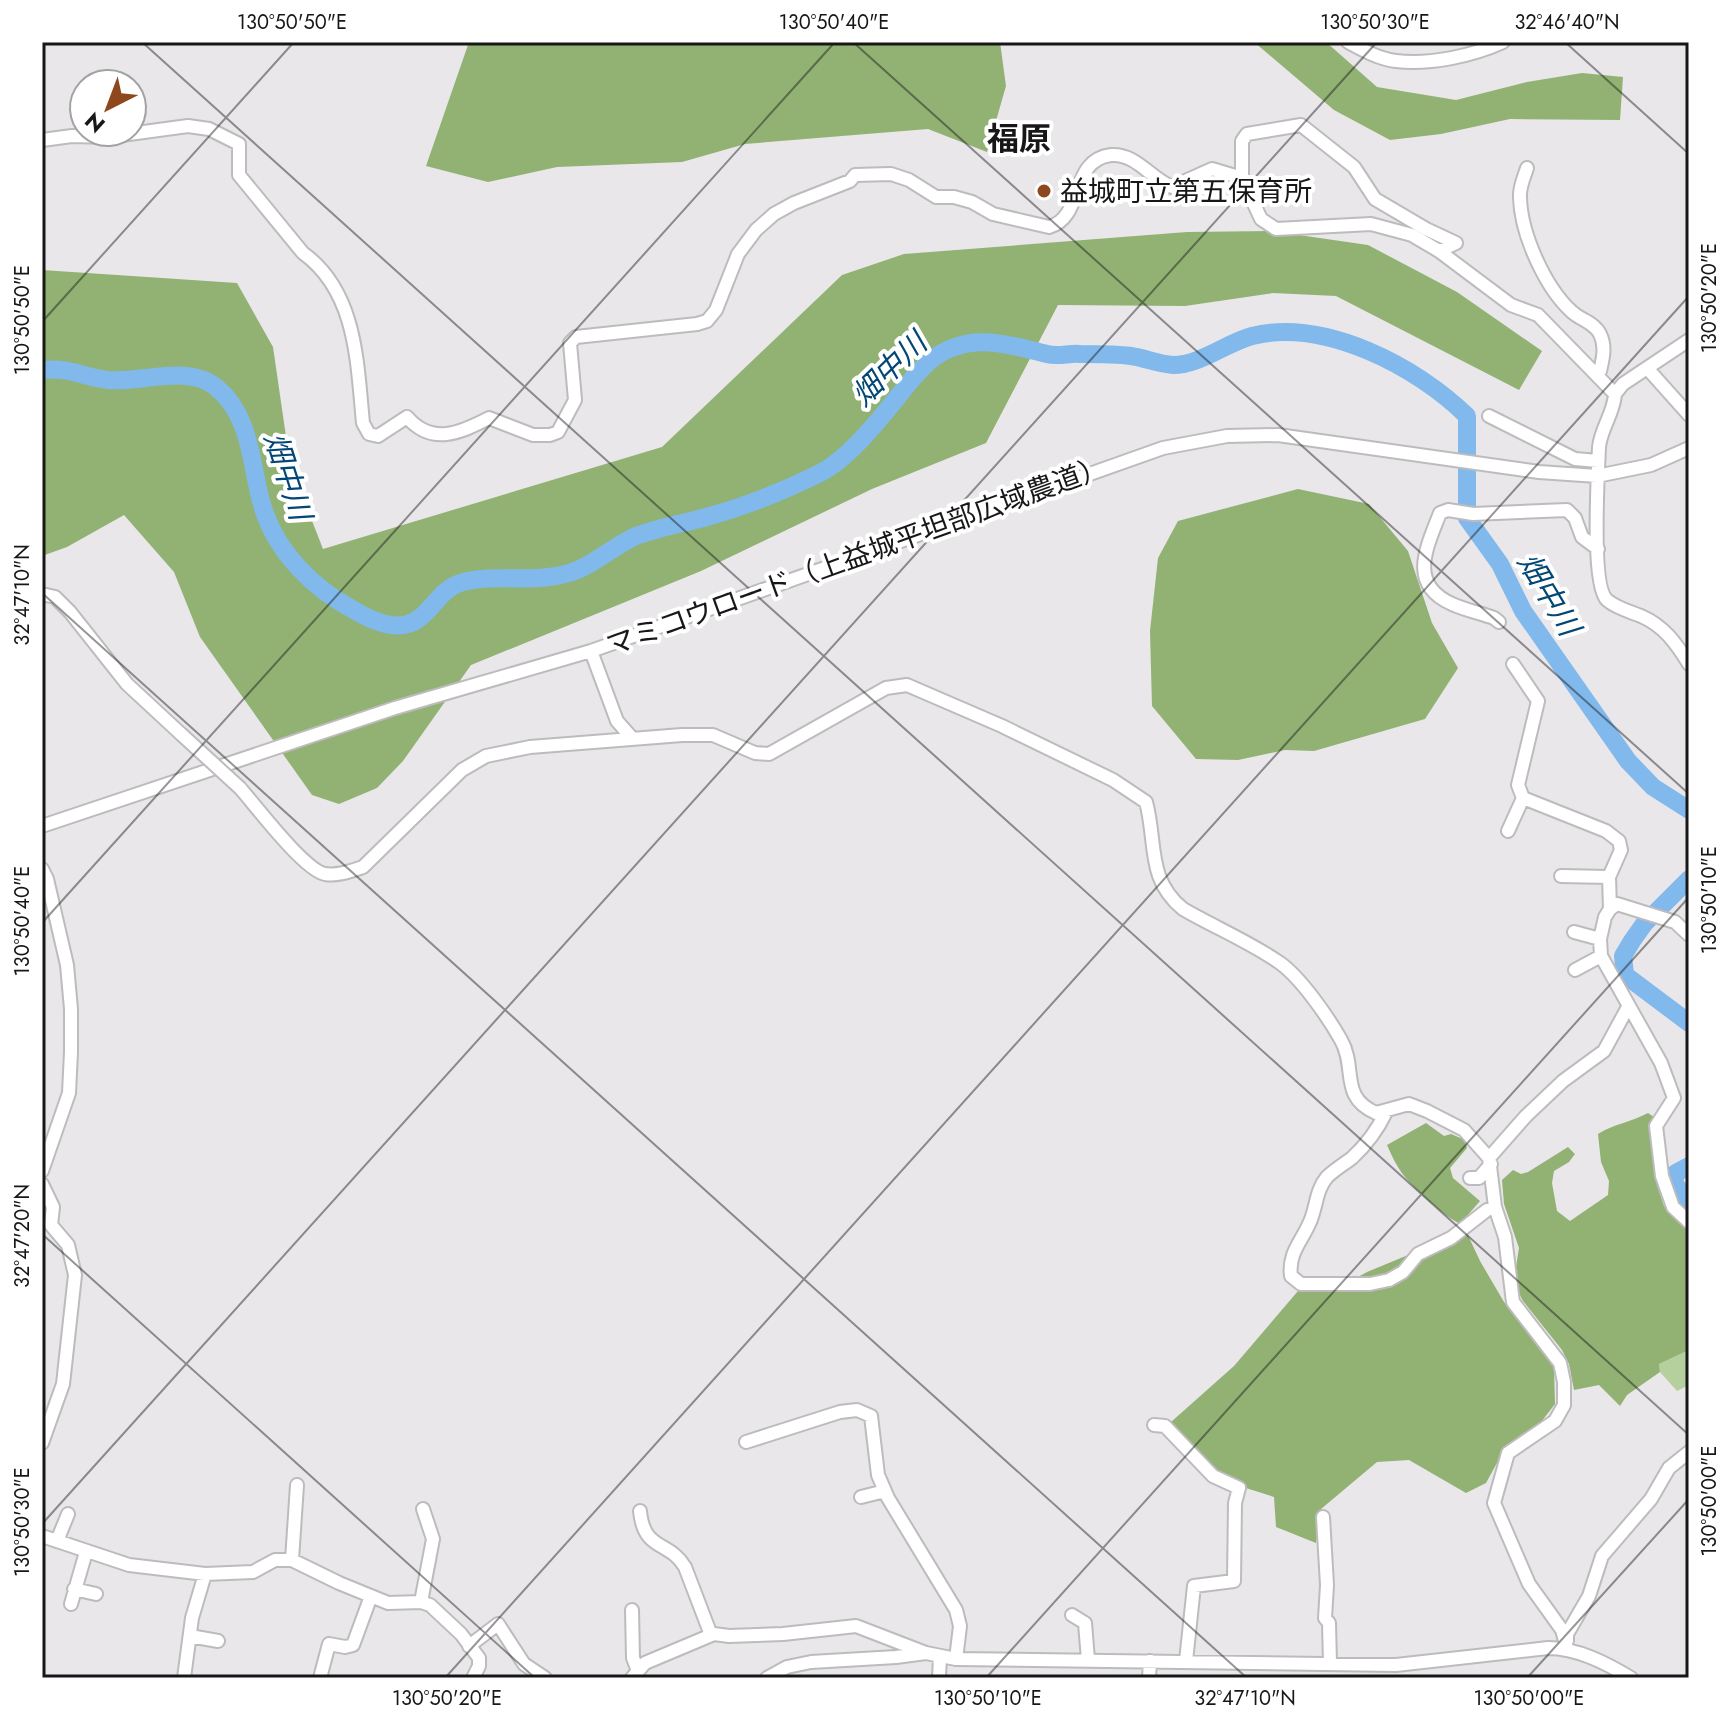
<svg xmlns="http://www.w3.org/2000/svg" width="1731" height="1720" font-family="Jost,'Noto Sans JP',sans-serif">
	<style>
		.green { fill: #b5d09d }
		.forest { fill: #91b273 }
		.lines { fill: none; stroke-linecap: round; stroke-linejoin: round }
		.river { stroke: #81b9ec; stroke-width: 18 }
		.minor-casing { stroke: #bdbbbe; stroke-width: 16 }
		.minor { stroke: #fff; stroke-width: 12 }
		.minor-bridge-casing { stroke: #bdbbbe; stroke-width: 16; stroke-linecap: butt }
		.minor-bridge { stroke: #fff; stroke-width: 12 }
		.ticks { fill: none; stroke: #171718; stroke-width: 2; stroke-opacity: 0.45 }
		.poi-dot { fill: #8d491d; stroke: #fff; stroke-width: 3 }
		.labels { text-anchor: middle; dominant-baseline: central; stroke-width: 8; stroke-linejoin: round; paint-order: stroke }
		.poi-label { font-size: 28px; fill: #171718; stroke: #fff; text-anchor: start }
		.street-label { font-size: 28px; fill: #171718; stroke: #fff }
		.water-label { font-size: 30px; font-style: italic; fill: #034776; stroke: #fff }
		.quarter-label { font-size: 32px; font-weight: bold; fill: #171718; stroke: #fff }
		.neatline { fill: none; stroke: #171718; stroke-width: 3 }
		.ticks-label { font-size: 20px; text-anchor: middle; fill: #171718 }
	</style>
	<rect width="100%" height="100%" fill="#e9e7ea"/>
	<path class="green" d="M1689,1350V1385L1677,1391L1660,1372L1659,1364Z"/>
	<path class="forest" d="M469,42H1000L1006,86L987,152L928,129L745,144L682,162L557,167L488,182L426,166Z
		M1254,42H1326L1377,87L1456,100L1527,82L1582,73L1623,77L1620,120L1510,119L1441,134L1390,140L1334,110Z
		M1271,231L1368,245L1457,292L1542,351L1519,390L1336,296L1273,293L1185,306L1058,305L986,443L872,489L701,571L471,665L403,761L377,788L339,804L312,795L200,637L174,572L124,515L67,547L42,556V270L237,283L273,347L290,464L323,549L662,447L842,275L904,254L1187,232Z
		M1298,489L1369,504L1408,551L1432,623L1458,668L1425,719L1314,751L1285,750L1238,760L1196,759L1152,706L1150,631L1158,558L1178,521Z
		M1648,1113L1657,1119V1185L1664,1206L1689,1229V1350L1659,1364L1660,1372L1627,1395L1620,1406L1599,1385L1574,1390L1569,1364L1562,1350L1523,1301L1517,1289L1516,1267L1519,1248L1504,1204L1502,1180L1513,1170L1521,1174L1528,1172L1568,1147L1575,1154L1569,1162L1554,1171L1552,1183L1557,1211L1570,1221L1608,1195L1609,1181L1601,1162L1598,1134C1614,1124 1631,1122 1648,1113Z
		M1426,1123L1444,1136L1451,1134L1465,1140L1467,1148L1450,1168L1453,1178L1480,1201L1460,1224C1447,1217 1440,1210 1429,1201C1406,1179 1400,1175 1387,1145Z
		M1466,1231L1480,1261L1504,1302L1554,1367L1555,1404L1538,1426L1504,1450L1486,1483L1466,1493L1409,1460L1377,1462L1321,1509L1316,1543L1276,1527L1274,1497L1246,1488L1210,1469L1171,1422L1234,1366L1298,1291L1331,1292L1367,1272Z"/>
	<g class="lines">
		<path class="river" d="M42,370C68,367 84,377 108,380C142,383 188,364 216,387C254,418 250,470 264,511C278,553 313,588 352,609C367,618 390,630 408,624C429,618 438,590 460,583C494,573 527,583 561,575C589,570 611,547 636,536C659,527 686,523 710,516C746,506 786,490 820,473C851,457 883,415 904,389C919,371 932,354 955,347C986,336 1017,347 1047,354C1058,357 1069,353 1080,354C1097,354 1115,354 1131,356C1145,358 1158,364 1173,365C1200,365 1226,343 1252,336C1324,318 1416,366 1467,416V518L1500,564L1523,611L1628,761L1653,787L1689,810
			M1689,879L1644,924L1632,941L1623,956L1625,975L1689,1023
			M1689,1166L1676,1173L1674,1184L1689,1200"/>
		<defs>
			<path id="minor" d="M1348,42C1363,50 1379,59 1396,61C1430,65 1472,56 1503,42
				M42,140L72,136L107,137L188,126L209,129L239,144V175L303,253C357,292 357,363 363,423L369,434L378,436L407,417C432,446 460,433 489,418L533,435H550L558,432L575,400L570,343L576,337L697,324L707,321L716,310L738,254L756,230L774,214L794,203L850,181L855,175L891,174L909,180L936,197H954L972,202L993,214L1049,227C1085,217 1069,160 1111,155C1136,153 1151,179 1172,187L1212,169L1242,178V141L1247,134L1301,125L1354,167L1375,199L1426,229L1456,243L1439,251L1511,305L1538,315L1615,394L1623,384L1689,340
				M1527,168C1524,178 1519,187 1520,198C1521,234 1545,287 1571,311C1580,320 1594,322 1600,334C1606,346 1603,359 1600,371L1596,374
				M1242,178L1261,219L1276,229L1371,224L1412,235L1439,251
				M1647,368L1689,415
				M1615,394C1614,413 1601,428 1599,447C1598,472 1591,586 1607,600C1616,608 1631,612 1641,616C1664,626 1676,643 1689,664
				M1489,416L1575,459L1598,461
				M42,594L55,597L70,612L127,684L181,734
				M1499,622L1494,618C1480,613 1465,610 1452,604C1407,584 1427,547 1440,513L1448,510L1473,514L1567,510L1575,518L1582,537L1598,549
				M591,651L617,721L632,738
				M1513,664L1538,701L1518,785L1523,798L1606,831L1619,841L1621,850L1609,877L1610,909L1605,917L1600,939L1601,956L1661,1063L1674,1098L1656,1126L1662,1176L1673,1207L1689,1222
				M240,788C256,806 304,870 325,874C338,876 351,871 363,867L462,770L486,756L530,747L682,735H713L755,753L769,754L886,688L907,685L1002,726L1113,780L1146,802C1157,842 1146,879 1183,909C1214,927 1250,942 1280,963C1301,978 1328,1017 1341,1040C1357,1068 1339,1097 1376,1113L1409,1104L1427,1111L1464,1130L1489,1158L1495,1207L1505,1237L1513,1302L1560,1363L1564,1382V1405L1555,1421L1508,1453L1494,1503L1529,1584L1562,1630L1567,1648
				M42,826L395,708L591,651L1163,448L1227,436L1278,435L1539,472L1597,476L1651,465L1689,448
				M1508,831L1523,798
				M42,869L47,879L67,965L71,1009V1052L69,1093L42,1171
				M1561,876L1609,877
				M1610,909L1617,904L1675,922L1689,935
				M1574,932L1600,939
				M1575,970L1601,956
				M1386,1112C1378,1129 1366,1145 1352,1158C1344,1164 1334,1170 1327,1177C1315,1191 1317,1208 1309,1224C1301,1242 1288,1254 1291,1276L1301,1284H1370L1389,1280L1403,1272L1418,1254L1451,1238L1487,1210L1495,1207
				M1489,1158L1526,1116L1563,1081L1604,1051L1628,1007
				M1470,1178H1479L1491,1164
				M42,1184L53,1207L51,1225L68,1245L75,1275L63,1384L42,1443
				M1154,1425L1165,1426L1213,1476L1239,1488L1235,1503L1234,1581L1194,1586L1186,1661
				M746,1442L840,1412L857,1410L871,1416L878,1475L888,1498L956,1610L960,1626L956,1659
				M861,1497L885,1491
				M640,1511C644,1552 669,1540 685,1567L711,1635
				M1323,1517L1327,1585L1325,1618L1329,1623L1330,1664
				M42,1536L129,1565L205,1574L253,1572L275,1560H292L339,1583L388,1603L421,1602L430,1605L461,1634L479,1658V1666L473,1678
				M57,1541L68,1514
				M292,1560L297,1485
				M74,1589L96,1594
				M421,1602L433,1539L423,1509
				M71,1604L86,1552
				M632,1610L633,1658L638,1671
				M1072,1615L1085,1623L1088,1660
				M190,1636L218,1641
				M1567,1641V1634L1589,1596L1602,1556L1651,1499L1669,1468L1689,1452
				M469,1646L498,1624L524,1664L545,1678
				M184,1678L192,1618L205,1574
				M320,1678L329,1644L345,1647L353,1645L371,1596
				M632,1678L645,1663L714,1634L729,1636L783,1634L856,1626L926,1653
				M767,1678L787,1667L811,1662L896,1657L926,1653L956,1659L1396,1665L1548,1648C1577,1648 1606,1663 1631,1678
				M939,1678L940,1656
				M1149,1678L1150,1661"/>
		</defs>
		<use href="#minor" class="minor-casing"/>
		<use href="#minor" class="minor"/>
		<defs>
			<path id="minor-bridge" d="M181,734L240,788"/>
		</defs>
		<use href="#minor-bridge" class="minor-bridge-casing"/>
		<use href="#minor-bridge" class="minor-bridge"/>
	</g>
	<path class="ticks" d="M142,42L1689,1435M853,42L1689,794M1565,42L1689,154M42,322L294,42M42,593L1247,1678M42,923L835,42M42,1234L535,1678M42,1524L1377,42M445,1678L1689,296M986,1678L1689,897M1527,1678L1689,1499"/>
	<circle class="poi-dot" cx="1044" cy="191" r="8"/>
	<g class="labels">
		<g class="poi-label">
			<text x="1060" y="191">益城町立第五保育所</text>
		</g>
		<g class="street-label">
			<text transform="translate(857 556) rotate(-20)">マミコウロード（上益城平坦部広域農道）</text>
		</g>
		<g class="water-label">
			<text transform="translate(889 369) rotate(-44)">畑中川</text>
			<text transform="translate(288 476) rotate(72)">畑中川</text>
			<text transform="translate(1549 594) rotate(59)">畑中川</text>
		</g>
		<g class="quarter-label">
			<text x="1019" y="139">福原</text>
		</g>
	</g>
	<rect width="1731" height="1720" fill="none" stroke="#ffffff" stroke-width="88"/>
	<g transform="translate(108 108) rotate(222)"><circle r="38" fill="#ffffff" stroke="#a2a2a3" stroke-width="2"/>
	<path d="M0-6L14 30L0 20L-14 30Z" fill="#8d491d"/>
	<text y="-12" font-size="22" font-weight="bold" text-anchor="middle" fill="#171718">N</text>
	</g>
	<rect x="44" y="44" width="1643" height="1632" class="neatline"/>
	<g class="ticks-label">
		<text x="292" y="29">130°50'50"E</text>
		<text x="834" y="29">130°50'40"E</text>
		<text x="1375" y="29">130°50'30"E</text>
		<text x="1567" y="29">32°46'40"N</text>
		<text transform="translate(1709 298) rotate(-90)" y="7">130°50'20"E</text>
		<text transform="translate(22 320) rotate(-90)" y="7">130°50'50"E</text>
		<text transform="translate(22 595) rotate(-90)" y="7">32°47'10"N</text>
		<text transform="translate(1709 900) rotate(-90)" y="7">130°50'10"E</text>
		<text transform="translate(22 921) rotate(-90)" y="7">130°50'40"E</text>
		<text transform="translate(22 1236) rotate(-90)" y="7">32°47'20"N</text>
		<text transform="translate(1709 1501) rotate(-90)" y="7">130°50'00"E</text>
		<text transform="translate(22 1522) rotate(-90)" y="7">130°50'30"E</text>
		<text x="447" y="1705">130°50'20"E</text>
		<text x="988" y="1705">130°50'10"E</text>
		<text x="1245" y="1705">32°47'10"N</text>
		<text x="1529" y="1705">130°50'00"E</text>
	</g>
</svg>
